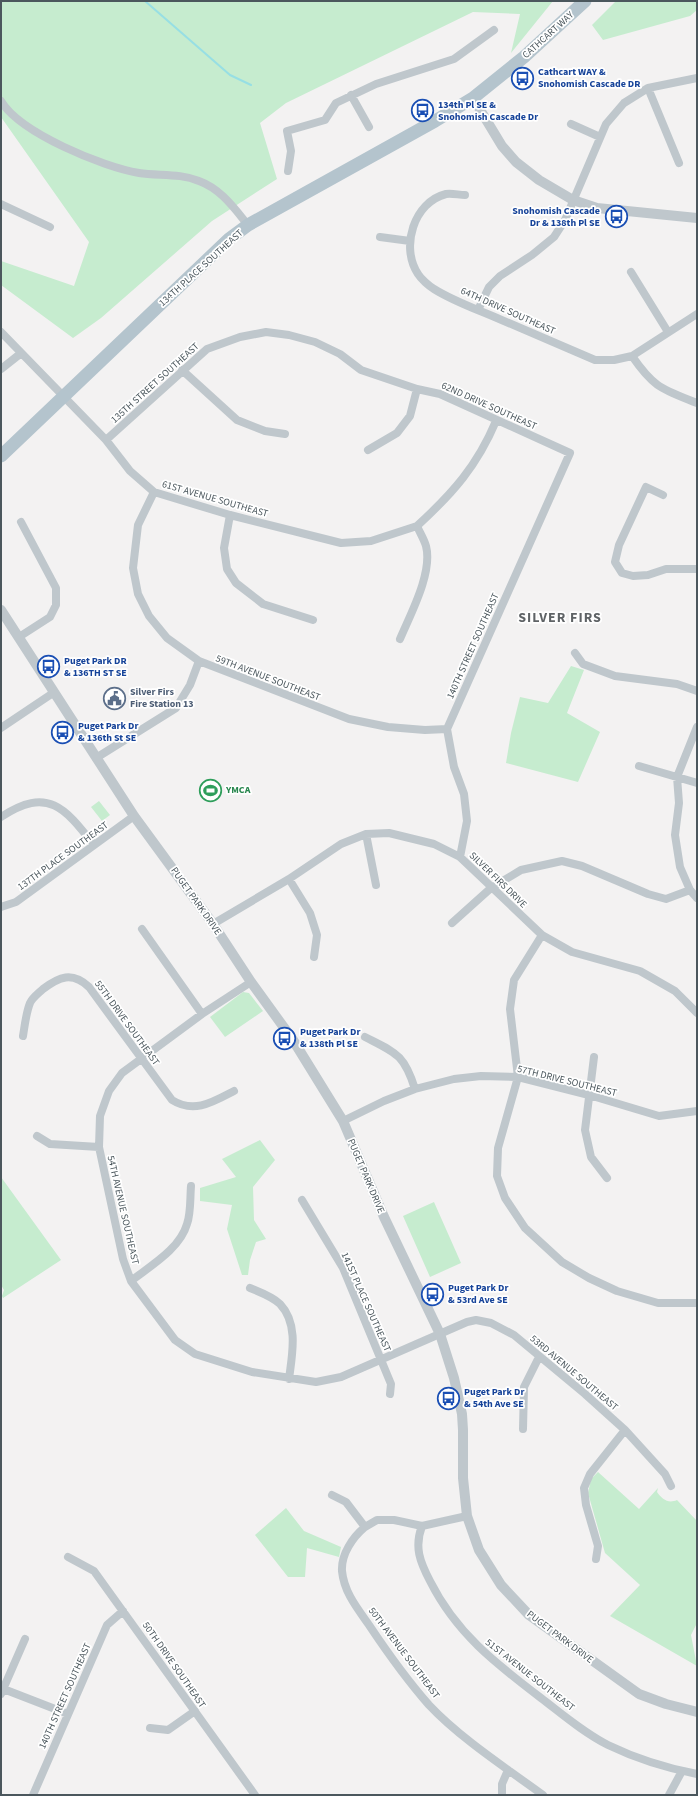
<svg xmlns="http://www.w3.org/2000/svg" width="698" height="1796" font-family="'Source Sans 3',sans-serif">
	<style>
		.green { fill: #c6eccf }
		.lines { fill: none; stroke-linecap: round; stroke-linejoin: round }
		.stream { stroke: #97dfe4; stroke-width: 2 }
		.minor { stroke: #bfc7cc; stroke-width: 8 }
		.tertiary { stroke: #bfc7cc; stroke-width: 10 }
		.primary { stroke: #b4c4cd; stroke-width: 13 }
		.labels { text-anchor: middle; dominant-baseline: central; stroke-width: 3.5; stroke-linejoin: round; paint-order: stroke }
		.street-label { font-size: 10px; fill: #4b575d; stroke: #fff }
		.transit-label { font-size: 10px; font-weight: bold; fill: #164399; stroke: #fff; text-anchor: start }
		.service-label { font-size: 10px; font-weight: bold; fill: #4e5e75; stroke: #fff; text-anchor: start }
		.leisure-label { font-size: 10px; font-weight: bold; fill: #27864d; stroke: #fff; text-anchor: start }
		.district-label { font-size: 14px; font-weight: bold; letter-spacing: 1px; fill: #5f6366; stroke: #fff }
	</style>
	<rect width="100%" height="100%" fill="#f3f2f2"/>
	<path class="green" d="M1,1H553L511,53L520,14L473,12L286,103L260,123L277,179L212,221L101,318L73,338L1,285V261L74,286L89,242L1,117Z
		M616,1H697V10L690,16L603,40L592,25Z
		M571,666L584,670L567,713L600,732L578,782L506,763L511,733L520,697L548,703Z
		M99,801L110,815L102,821L91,807Z
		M243,992L249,993L263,1011L225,1037L210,1017Z
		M260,1140L275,1160L253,1187L254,1220L266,1239L256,1242L250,1260L248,1275H242L227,1229L232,1205L200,1201V1188L236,1177L222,1159Z
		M1,1177L61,1260L3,1298L2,1296L4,1290L1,1285Z
		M434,1202L461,1263L430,1277L403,1216Z
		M598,1472L639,1509L658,1488L657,1492C662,1499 668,1504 677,1500L697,1521V1623L691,1635L697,1666L610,1616L640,1585L605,1553L588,1493L591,1479Z
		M286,1508L304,1531L341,1547L339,1557L307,1548L305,1577H288L255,1535Z"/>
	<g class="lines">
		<path class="stream" d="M145,1L230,75L251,85"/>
		<path class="minor" d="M648,88L679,163
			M351,95L369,127
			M1,101C20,133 103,167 139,173C159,176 180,173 199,181C221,189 234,208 248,225
			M571,124L600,137
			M288,171L291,151L287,131L325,120L336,103L376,84L454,59L494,30
			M465,195C459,195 452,193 446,194C414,202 400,247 418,274C421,279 429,286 434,289C453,301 476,309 497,318C530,332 563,346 595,360H614L632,356L697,314
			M1,204L50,227
			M380,237L410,241
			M631,272L668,332
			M478,310L489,287L500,276L532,255L554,237L565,220L606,124L624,103L648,88L697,78
			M1,332L106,440L130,471L154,492L230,515L341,543L371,541L417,526
			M632,356C654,388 662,389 697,403
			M1,369L20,354
			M182,370L237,420L265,431L285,434
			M106,440L207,349L240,337L266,332L289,335L315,342L340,354L361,370L417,389L440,394L570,453L447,729L454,767L464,794L467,821L460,857
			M368,450L397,433L410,416L417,389
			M154,492L138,525L133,568L138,594L149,616L167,638L199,661L349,719L388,727L425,730L447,729
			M663,495L646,487L619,545L615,562L622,573L633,576L648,575L666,569H697
			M230,515L224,548L227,569L236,583L263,604L313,620
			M19,637L50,617L56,605V588L21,522
			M400,639C410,615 433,573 426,546C424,539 420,533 417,526C453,493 477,466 496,421
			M575,653L583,664L615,676L677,684L697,691
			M697,727L677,777L679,803L675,835L680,867L690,890L697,898
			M1,728L53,693
			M96,758L176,708L190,685L199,661
			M639,766L697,783
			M1,817C48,786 65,808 94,845
			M366,834L376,885
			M289,879L310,913L317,935L314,957
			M1,907L16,902L134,816
			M452,923L491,888L521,870L562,861L582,866L648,894L666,899L690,890
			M213,924L289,879L341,844L366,834L389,833L434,844L460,857L542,935L572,952L640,971L675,991L697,1013
			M142,929L202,1014
			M542,935L514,980L510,1009L518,1077L498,1148L497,1176L505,1198L525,1228L562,1262L589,1278L617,1291L658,1303H697
			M251,982L202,1014L122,1073L109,1091L100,1116L99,1147L123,1259L131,1281L175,1340L195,1354L252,1372L316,1382L341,1377L467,1322L476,1320L491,1323L514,1335L585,1394L625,1430L665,1474L671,1486
			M23,1036C25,1024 26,1013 30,1003C33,997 39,993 43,989C59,977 72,971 89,987L172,1100C194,1114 213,1102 234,1091
			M365,1037C396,1053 404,1054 415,1089
			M594,1057L585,1130L591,1157L607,1178
			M343,1121L384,1101L415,1089L454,1079L481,1076L518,1077L589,1095L659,1116L697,1111
			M37,1136L50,1144L99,1147
			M302,1200L343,1268L391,1384L390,1394
			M131,1281C150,1266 180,1249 187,1224C191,1213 190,1198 191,1186
			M250,1288C260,1292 273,1297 280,1304C299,1324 292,1355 289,1379
			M523,1429L524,1387L539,1357
			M332,1495L346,1502L365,1527C353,1537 341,1554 342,1571C344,1592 357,1608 369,1625C387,1652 407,1680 429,1705C460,1738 506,1768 543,1795
			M422,1526C414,1547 420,1562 430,1581C456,1633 495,1663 541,1698C562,1714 584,1733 608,1745C637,1759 666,1768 697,1774
			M365,1527L377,1520H394L422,1526L467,1516
			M68,1557L94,1571L255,1795
			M596,1559L598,1546L586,1505L584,1488L590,1474L625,1430
			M1,1688L68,1714
			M1,1694L25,1639
			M150,1728L168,1730L195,1711
			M33,1795L107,1625L123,1611
			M502,1795V1784L508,1770
			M669,1795L682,1771"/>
		<path class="tertiary" d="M473,98L502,146L516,162L539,180L573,200L597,208L697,218
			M1,610L134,816L213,924L251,982L293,1040L343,1121L384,1217L440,1334L454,1378L462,1414L463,1430V1478L467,1516L479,1550L501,1585L529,1615L639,1694L666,1704L697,1712"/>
		<path class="primary" d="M1,456L229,239L248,225L435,121L473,98L524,57L585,1"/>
	</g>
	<defs>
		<symbol id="bus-ring" viewBox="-11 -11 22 22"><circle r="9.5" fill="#fff" stroke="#1a4fb4" stroke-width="1.5"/><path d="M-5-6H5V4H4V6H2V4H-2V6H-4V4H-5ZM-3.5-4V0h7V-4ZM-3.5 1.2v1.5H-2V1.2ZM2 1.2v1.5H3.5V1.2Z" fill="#1a4fb4"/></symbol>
		<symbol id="civic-ring" viewBox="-11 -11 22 22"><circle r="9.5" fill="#fff" stroke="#5c6f8a" stroke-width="1.5"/><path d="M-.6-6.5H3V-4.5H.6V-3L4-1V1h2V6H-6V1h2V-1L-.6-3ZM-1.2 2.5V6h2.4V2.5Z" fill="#5c6f8a"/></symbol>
		<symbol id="stadium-ring" viewBox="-11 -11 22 22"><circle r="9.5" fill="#fff" stroke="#2e9e5b" stroke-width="1.5"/><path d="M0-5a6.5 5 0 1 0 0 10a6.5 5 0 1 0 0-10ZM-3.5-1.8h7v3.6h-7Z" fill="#2e9e5b"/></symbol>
	</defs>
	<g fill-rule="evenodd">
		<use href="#bus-ring" x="510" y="66" width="25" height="25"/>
		<use href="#bus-ring" x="410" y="98" width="25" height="25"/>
		<use href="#bus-ring" x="604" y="204" width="25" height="25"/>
		<use href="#bus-ring" x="36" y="654" width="25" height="25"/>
		<use href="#civic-ring" x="102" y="686" width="25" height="25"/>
		<use href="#bus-ring" x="50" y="720" width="25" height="25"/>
		<use href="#stadium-ring" x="198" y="778" width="25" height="25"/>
		<use href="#bus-ring" x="272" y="1026" width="25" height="25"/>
		<use href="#bus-ring" x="420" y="1282" width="25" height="25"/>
		<use href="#bus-ring" x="436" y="1386" width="25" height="25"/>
	</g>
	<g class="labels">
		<g class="street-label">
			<text transform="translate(548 35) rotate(-42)">CATHCART WAY</text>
			<text transform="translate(201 268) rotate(-42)">134TH PLACE SOUTHEAST</text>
			<text transform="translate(508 311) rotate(24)">64TH DRIVE SOUTHEAST</text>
			<text transform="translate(155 383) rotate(-42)">135TH STREET SOUTHEAST</text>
			<text transform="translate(489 406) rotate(24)">62ND DRIVE SOUTHEAST</text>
			<text transform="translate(215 499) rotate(16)">61ST AVENUE SOUTHEAST</text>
			<text transform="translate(473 646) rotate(-66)">140TH STREET SOUTHEAST</text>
			<text transform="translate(268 678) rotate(21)">59TH AVENUE SOUTHEAST</text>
			<text transform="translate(63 856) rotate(-36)">137TH PLACE SOUTHEAST</text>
			<text transform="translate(498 880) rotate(44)">SILVER FIRS DRIVE</text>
			<text transform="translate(196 901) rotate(55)">PUGET PARK DRIVE</text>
			<text transform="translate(127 1023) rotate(54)">55TH DRIVE SOUTHEAST</text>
			<text transform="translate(567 1081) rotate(14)">57TH DRIVE SOUTHEAST</text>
			<text transform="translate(366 1176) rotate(67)">PUGET PARK DRIVE</text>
			<text transform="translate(123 1210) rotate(77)">54TH AVENUE SOUTHEAST</text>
			<text transform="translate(366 1302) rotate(66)">141ST PLACE SOUTHEAST</text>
			<text transform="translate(574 1373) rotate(40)">53RD AVENUE SOUTHEAST</text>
			<text transform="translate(560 1637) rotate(37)">PUGET PARK DRIVE</text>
			<text transform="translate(404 1653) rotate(53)">50TH AVENUE SOUTHEAST</text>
			<text transform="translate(174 1665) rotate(55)">50TH DRIVE SOUTHEAST</text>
			<text transform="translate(530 1675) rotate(38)">51ST AVENUE SOUTHEAST</text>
			<text transform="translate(65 1696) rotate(-66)">140TH STREET SOUTHEAST</text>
		</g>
		<g class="transit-label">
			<text x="538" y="72">Cathcart WAY &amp;<tspan x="538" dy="12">Snohomish Cascade DR</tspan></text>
			<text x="438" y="105">134th Pl SE &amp;<tspan x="438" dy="12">Snohomish Cascade Dr</tspan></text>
			<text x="600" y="211" text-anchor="end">Snohomish Cascade<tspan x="600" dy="12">Dr &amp; 138th Pl SE</tspan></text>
			<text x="64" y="661">Puget Park DR<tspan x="64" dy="12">&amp; 136TH ST SE</tspan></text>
			<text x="78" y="726">Puget Park Dr<tspan x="78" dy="12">&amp; 136th St SE</tspan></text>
			<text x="300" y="1032">Puget Park Dr<tspan x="300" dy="12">&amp; 138th Pl SE</tspan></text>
			<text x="448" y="1288">Puget Park Dr<tspan x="448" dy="12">&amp; 53rd Ave SE</tspan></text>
			<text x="464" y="1392">Puget Park Dr<tspan x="464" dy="12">&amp; 54th Ave SE</tspan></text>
		</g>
		<g class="service-label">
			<text x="130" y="692">Silver Firs<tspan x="130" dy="12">Fire Station 13</tspan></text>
		</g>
		<g class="leisure-label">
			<text x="226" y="790">YMCA</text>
		</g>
		<g class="district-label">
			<text x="560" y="618">SILVER FIRS</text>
		</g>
	</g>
	<rect width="698" height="1796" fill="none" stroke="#4b575d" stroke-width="4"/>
</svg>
